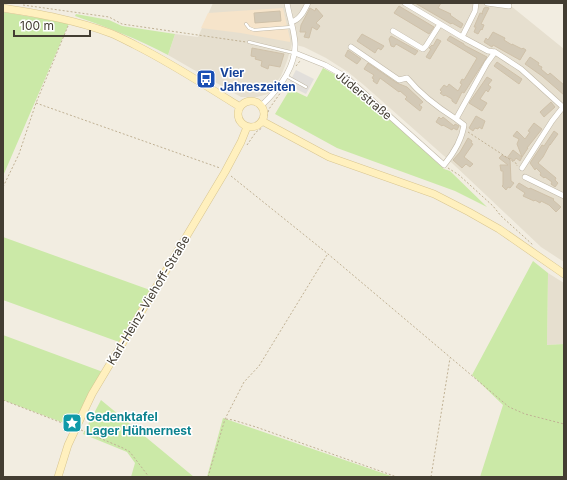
<svg xmlns="http://www.w3.org/2000/svg" width="567" height="480" font-family="Inter,sans-serif">
	<style>
		.residential { fill: #e6dfcf }
		.commercial { fill: #f6e4ca }
		.green { fill: #cbe9a7 }
		.parking { fill: #e2dfdb }
		.building { fill: #d3c9b6; stroke: #cfc1a9 }
		.lines { fill: none; stroke-linecap: round; stroke-linejoin: round }
		.lane-casing { stroke: #c0b8a7; stroke-width: 3.5 }
		.street-casing { stroke: #c0b8a7; stroke-width: 6 }
		.secondary-casing { stroke: #d8c590; stroke-width: 8 }
		.path { stroke: #c0b194; stroke-width: 1; stroke-dasharray: 2 2; stroke-linecap: butt }
		.lane { stroke: #fff; stroke-width: 2.5 }
		.street { stroke: #fff; stroke-width: 5 }
		.secondary { stroke: #fff0be; stroke-width: 7 }
		.labels { text-anchor: middle; dominant-baseline: central; stroke-width: 3; stroke-linejoin: round; paint-order: stroke }
		.transit-label { font-size: 12px; font-weight: bold; fill: #164399; stroke: #fff; text-anchor: start }
		.street-label { font-size: 12px; fill: #433d32; stroke: #fff }
		.culture-label { font-size: 12px; font-weight: bold; fill: #0d838f; stroke: #fff; text-anchor: start }
	</style>
	<rect width="100%" height="100%" fill="#f2ede1"/>
	<path class="residential" d="M213,3H512L511,6L564,49V262L541,247L452,163L365,86L348,72L326,58L304,47L292,44L287,61L281,76L268,94L257,97H241L168,55L175,34L198,37Z
		M548,273L564,283V344L547,345Z"/>
	<path class="commercial" d="M283,8L290,39V42L241,33L201,28L208,13Z"/>
	<path class="green" d="M3,12L32,17L70,21L3,176Z
		M76,14L109,20L122,26L175,34L168,55C138,39 107,27 75,16Z
		M323,68L345,80L359,91L444,169L450,171L487,207L455,191L337,148L275,114L290,89L307,97Z
		M3,237L150,290L119,342L3,300Z
		M533,261L548,273L547,345L564,344V477H480L503,405L472,375Z
		M3,335L103,372L72,426L3,400Z
		M101,400L194,477H131L135,463L127,452L83,434Z
		M223,418L394,477H207Z"/>
	<path class="parking" d="M296,70L314,79L306,94L288,85Z"/>
	<path class="building" d="M415,3H441L438,8L451,14L450,15L463,24L461,28L452,23L451,24Z
		M399,6L434,27L429,34L394,13Z
		M486,7L489,8L481,24L484,25L482,30L481,29L478,34L474,32L476,27H474L480,13L483,14L482,13L484,8Z
		M310,8L315,11L316,8L323,16L316,23L320,26L317,30L312,27L309,38L304,37L306,32H300L301,25Z
		M280,11L281,21L255,23L254,13Z
		M493,32L505,38L504,40L512,45V44L522,49L523,48L526,50L520,60L493,45L492,47L484,42L486,38L488,40Z
		M362,34L384,46L381,50L378,48L375,53L357,41Z
		M391,36L418,51L415,55L396,44L394,47L391,46L389,39Z
		M450,36L464,44V45L487,57L464,93L462,92L456,104L452,101V99L445,95L444,96L440,93L442,92L440,90L444,85L447,87L449,84L458,91L462,84L460,83L462,79L464,80L477,58L447,40Z
		M437,39L441,41L430,59L426,57L431,49L429,48L432,45L433,46Z
		M252,48L284,54L280,67L269,65L268,69L261,66L262,61L255,59L256,57L251,56Z
		M348,50L361,59L357,64L345,56Z
		M530,57L539,63L538,65L542,67L541,69L548,75L550,73L564,85V95L542,76L525,64Z
		M497,62L522,79L519,84L494,66Z
		M368,63L397,83L407,87L423,102L419,105L422,107L420,111L405,99L407,97L400,91L399,92L380,78L377,84L373,81L374,79L372,78L374,75L364,69Z
		M487,77L492,80L488,85L491,87L488,92L486,90L480,99L487,103L482,111L469,103Z
		M551,102L555,107L544,117L540,112Z
		M476,116L485,121L482,129L479,127L478,129L475,128L473,131L469,128Z
		M439,117L441,119L443,117L454,126L455,124L459,126L457,130L453,128L452,130L443,125L442,126L436,122Z
		M534,123L542,129L527,148H528L522,157L517,144L519,139L513,136L517,131L525,139L530,132L528,131Z
		M554,131L558,134L550,145V144L543,157L538,163L556,178L555,180L558,183L555,187L551,184L552,182L545,177L544,178L540,175L541,173L536,168L535,170L530,163L542,145L544,146Z
		M468,138L472,141L471,143L473,144L464,157L473,164L470,167L466,164L462,168L453,160L460,152Z
		M513,150L522,157L520,161L516,158L514,161L510,158L511,181L514,183L510,188L508,187L506,190L502,186L503,185V171H501L500,165H508L499,158L502,155L507,158Z
		M519,183L529,189L530,188L554,199L553,200L561,207L556,212L549,205L541,201L540,203L535,200L534,201L523,196L525,193L516,187Z"/>
	<g class="lines">
		<defs>
			<path id="lane" d="M246,24L249,28L254,30L292,27
				M249,42L294,53
				M286,76L306,87"/>
			<path id="street" d="M405,3L462,37L488,51L495,52L521,69L564,108
				M487,3L509,6
				M291,22C300,20 304,11 308,3
				M393,31L423,49L426,46L440,24
				M462,37L475,11L476,3
				M351,47L399,80L407,78C421,95 437,107 456,119
				M295,53L325,65L346,77L444,165C453,154 462,139 464,125L456,119L487,63L495,52
				M261,106C278,90 296,67 295,43C294,29 289,16 287,3
				M522,168L552,121L563,107
				M525,177L564,196"/>
			<path id="secondary" d="M3,8C40,14 75,20 110,33C118,36 127,41 135,45C171,63 205,85 240,107
				M238 114a13 13 0 1 1 26 0a13 13 0 1 1-26 0Z
				M262,121L329,157L434,194L469,212L499,229L564,274
				M58,477L68,445L92,394L225,172L241,142L247,127"/>
		</defs>
		<use href="#lane" class="lane-casing"/>
		<use href="#street" class="street-casing"/>
		<use href="#secondary" class="secondary-casing"/>
		<path class="path" d="M23,5L109,17L122,24L246,42
			M296,66L300,61
			M36,103L220,168
			M267,116L269,109L281,92
			M468,132L517,164V166
			M247,145L256,132L262,128
			M448,168L459,175L493,206L501,216L533,245
			M231,176L328,254L509,407L525,414L564,424
			M3,187L19,154L36,103L68,26
			M3,400L70,426
			M226,419L233,420L256,427L397,477
			M81,430L123,448L130,452L149,477
			M208,477L225,419L244,382L259,366L327,255
			M431,477L450,358"/>
		<use href="#lane" class="lane"/>
		<use href="#street" class="street"/>
		<use href="#secondary" class="secondary"/>
	</g>
	<defs>
		<symbol id="bus-square" viewBox="-11 -11 22 22"><rect x="-9" y="-9" width="18" height="18" rx="4" fill="#1a4fb4" stroke="#fff"/><path d="M-5-6H5V4H4V6H2V4H-2V6H-4V4H-5ZM-3.5-4V0h7V-4ZM-3.5 1.2v1.5H-2V1.2ZM2 1.2v1.5H3.5V1.2Z" fill="#fff"/></symbol>
		<symbol id="sight-square" viewBox="-11 -11 22 22"><rect x="-9" y="-9" width="18" height="18" rx="4" fill="#0f9aa8" stroke="#fff"/><path d="M0-6L1.8-2.2L6-1.7L2.9 1.2L3.7 5.4L0 3.3L-3.7 5.4L-2.9 1.2L-6-1.7L-1.8-2.2Z" fill="#fff"/></symbol>
	</defs>
	<g fill-rule="evenodd">
		<use href="#bus-square" x="195" y="68" width="22" height="22"/>
		<use href="#sight-square" x="61" y="412" width="22" height="22"/>
	</g>
	<g class="labels">
		<g class="transit-label">
			<text x="220" y="72">Vier<tspan x="220" dy="14">Jahreszeiten</tspan></text>
		</g>
		<g class="street-label">
			<text transform="translate(364 95) rotate(40)">Jüderstraße</text>
			<text transform="translate(148 300) rotate(-59)">Karl-Heinz-Viehoff-Straße</text>
		</g>
		<g class="culture-label">
			<text x="86" y="416">Gedenktafel<tspan x="86" dy="14">Lager Hühnernest</tspan></text>
		</g>
	</g>
	<rect width="567" height="480" fill="none" stroke="#433d32" stroke-width="8"/>
	<path d="M14 30v6h76v-6" fill="none" stroke="#433d32" stroke-width="2"/>
	<text x="20" y="30" font-size="12" fill="#433d32" stroke="#ffffff" stroke-width="3" paint-order="stroke">100 m</text>
</svg>
